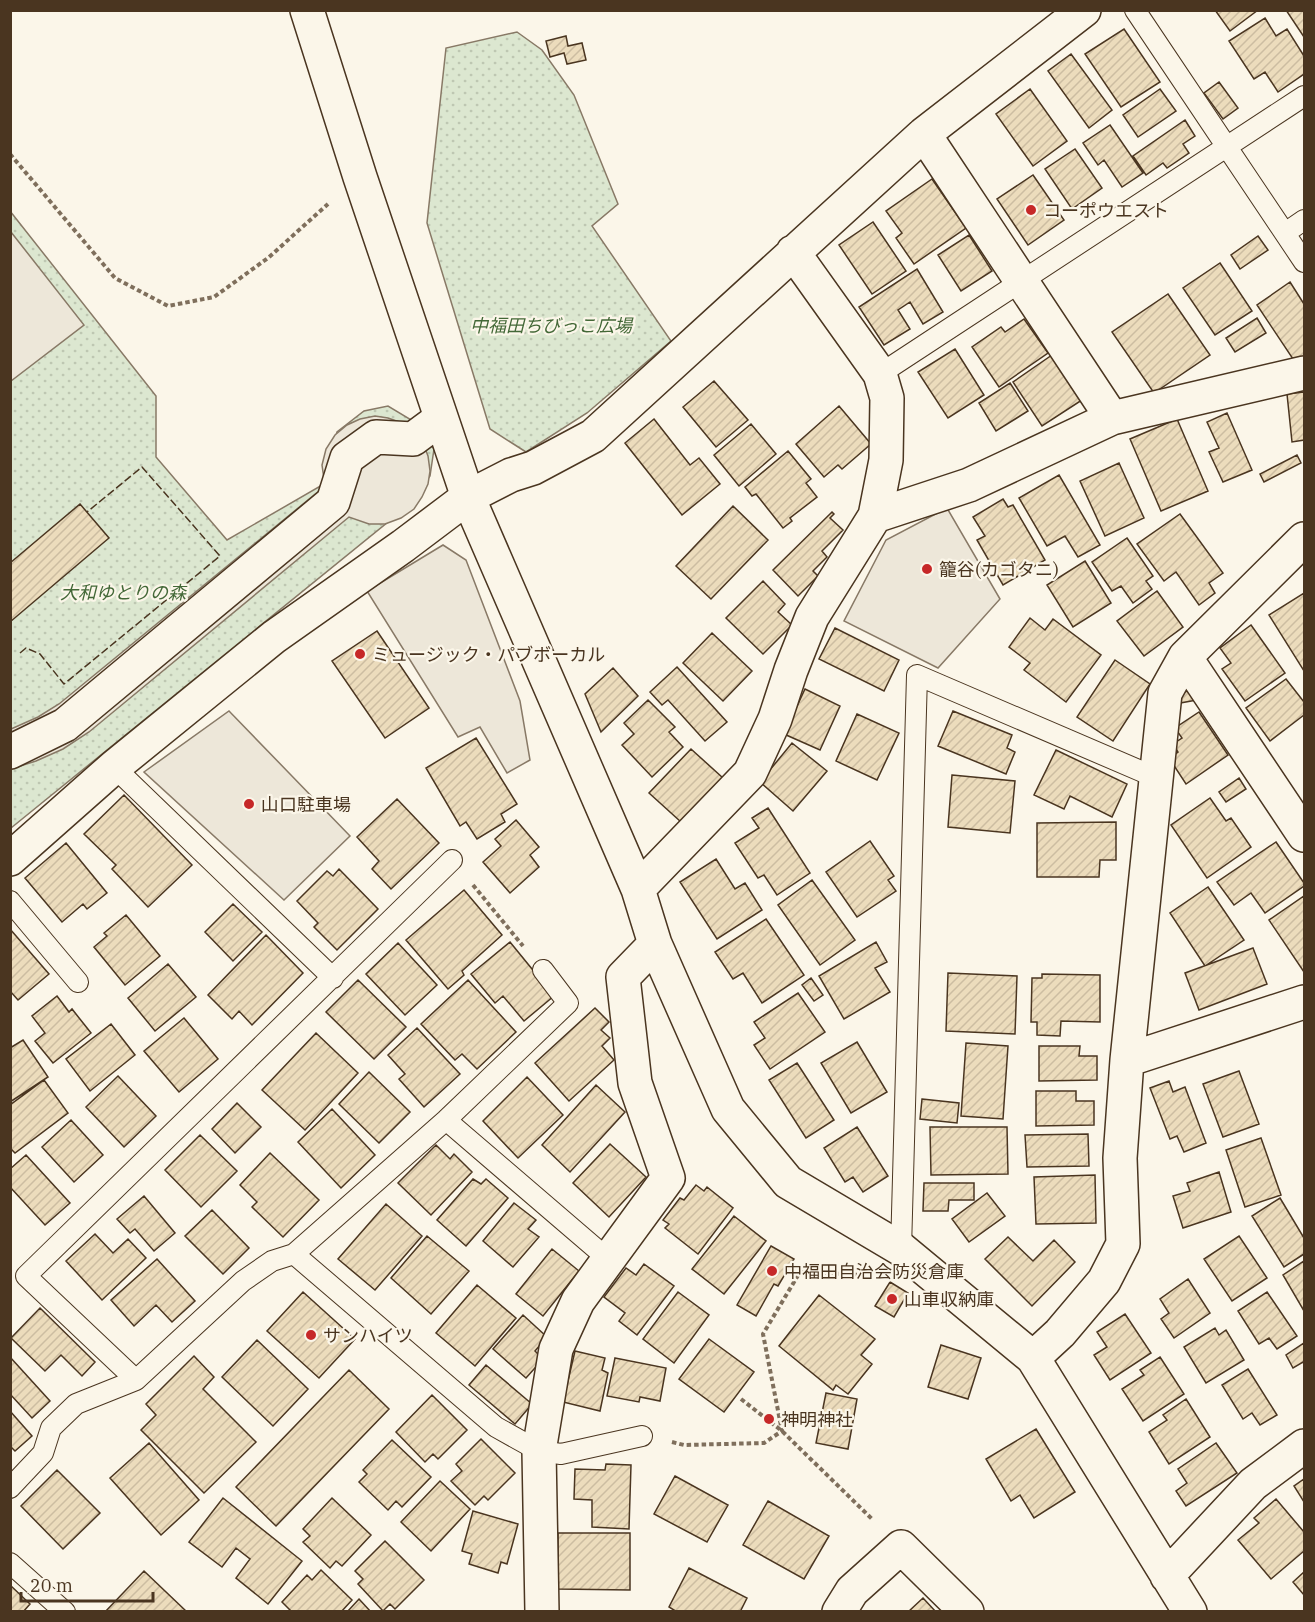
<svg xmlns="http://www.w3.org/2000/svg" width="1315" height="1622" font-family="'IBM Plex Serif','Noto Sans JP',serif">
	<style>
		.green { fill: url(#green-dots); stroke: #887966; stroke-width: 1.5 }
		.parking { fill: #ede7d9; stroke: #887966; stroke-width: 1.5 }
		.building { fill: url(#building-hatch); stroke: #4a3520; stroke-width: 1.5 }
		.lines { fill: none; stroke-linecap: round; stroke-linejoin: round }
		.lane-casing { stroke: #4a3520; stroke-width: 22 }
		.street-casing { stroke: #4a3520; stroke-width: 36 }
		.secondary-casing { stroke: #4a3520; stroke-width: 36 }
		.path { stroke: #7f6f5c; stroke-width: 4; stroke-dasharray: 4.5 3; stroke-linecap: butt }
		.lane { stroke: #fbf6e9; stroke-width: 20 }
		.street { stroke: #fbf6e9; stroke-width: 33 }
		.secondary { stroke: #fbf6e9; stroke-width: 33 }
		.fence { stroke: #4a3520; stroke-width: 1.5; stroke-dasharray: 8 3; stroke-linecap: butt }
		.poi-dot { fill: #c62828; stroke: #fbf6e9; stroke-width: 2 }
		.labels { text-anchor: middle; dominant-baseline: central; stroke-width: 4.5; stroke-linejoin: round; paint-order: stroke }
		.poi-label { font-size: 18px; fill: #4a3520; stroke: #fbf6e9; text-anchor: start }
		.park-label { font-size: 18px; font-style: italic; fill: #436837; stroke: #fbf6e9 }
	</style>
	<defs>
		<pattern id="green-dots" width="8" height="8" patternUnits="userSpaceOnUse" patternTransform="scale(1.5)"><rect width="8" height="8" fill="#dce7d0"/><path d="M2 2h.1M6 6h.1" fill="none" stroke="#bec7b2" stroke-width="1.8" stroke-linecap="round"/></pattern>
		<pattern id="building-hatch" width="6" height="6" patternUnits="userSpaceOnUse" patternTransform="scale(1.5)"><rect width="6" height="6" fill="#ecdcbc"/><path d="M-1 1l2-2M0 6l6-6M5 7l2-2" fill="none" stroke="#ccbda1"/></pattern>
	</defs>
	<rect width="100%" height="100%" fill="#fbf6e9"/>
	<path class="green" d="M517,32L542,50L574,95L618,204L592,226L671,341L587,413L526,452L490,429L427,223L446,48Z
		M10,211L156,396V457L227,540L324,484L337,432L364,411L388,406L418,424L434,449L430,476L409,505L11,828Z"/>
	<path class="parking" d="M11,232L84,325L11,381Z
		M375,416L388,418L402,423L423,443L428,456L430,471L428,484L422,497L414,509L401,518L385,524H369L349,517L89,732L63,749L36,761L11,769V729L38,717L59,704L325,486L322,465L326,449L335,435L347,425L360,419Z
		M947,508L1000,599L938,668L844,621L886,540Z
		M443,545L466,560L520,701L530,760L507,773L480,727L458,737L367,591Z
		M229,711L350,836L284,900L144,772Z"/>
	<path class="building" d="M1215,10H1258L1230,31Z
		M1286,10H1304V37Z
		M1265,18L1276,36L1287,29L1304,56V74L1278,92L1265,72L1254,79L1229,41Z
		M1124,29L1160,82L1121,107L1085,54Z
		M566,36L568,46L582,43L586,60L567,64L564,53L550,57L546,41Z
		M1071,54L1112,110L1089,128L1048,71Z
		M1219,82L1238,108L1223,119L1204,93Z
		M1030,89L1067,141L1033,166L996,114Z
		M1160,89L1176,111L1138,137L1123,115Z
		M1185,120L1195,136L1183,144L1189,153L1167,168L1163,163L1146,175L1133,156Z
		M1110,125L1143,173L1122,187L1104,160L1098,165L1083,143Z
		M1075,149L1102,188L1072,209L1045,169Z
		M1033,175L1064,220L1028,245L997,199Z
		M932,179L966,228L914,264L896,238L902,233L886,211Z
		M873,222L906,271L872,294L839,245Z
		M969,235L992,271L961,291L938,255Z
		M1258,236L1268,250L1240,269L1231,255Z
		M1220,263L1252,311L1215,335L1183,288Z
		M917,269L943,312L923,324L910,302L898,310L910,329L884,345L859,307Z
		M1290,282L1304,304V356L1295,362L1257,305Z
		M1168,294L1210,355L1154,393L1112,332Z
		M1257,318L1266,333L1235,352L1226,338Z
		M1024,319L1048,353L999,387L972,347L1001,327L1005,332Z
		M955,349L984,395L948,418L918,372Z
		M1052,355L1082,400L1042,426L1013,382Z
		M714,381L748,420L716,447L683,407Z
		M1010,383L1028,411L996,431L979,403Z
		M1304,392V440L1292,442L1287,394Z
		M839,406L871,444L842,469L838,465L824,477L796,444Z
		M1227,413L1252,470L1223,482L1209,452L1219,448L1207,422Z
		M654,419L690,465L699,458L720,484L682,515L625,443Z
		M1177,419L1208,491L1161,511L1130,439Z
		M751,424L776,454L739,486L714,455Z
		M788,451L811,479L806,483L817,497L790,518L792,521L783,528L756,494L752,496L745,487Z
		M1297,455L1301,463L1264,482L1260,474Z
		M1119,463L1144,518L1105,536L1080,481Z
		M1059,475L1100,545L1078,557L1065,536L1047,546L1019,498Z
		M1003,499L1008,507L1013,505L1045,560L1003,585L977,540L985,536L973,517Z
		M80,504L109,538L10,622V563Z
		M733,506L768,540L711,599L676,566Z
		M832,512L834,514L830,518L843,530L822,551L827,557L813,571L818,576L798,596L773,570Z
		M1180,514L1223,573L1209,583L1215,593L1199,605L1176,572L1164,581L1137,544Z
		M1127,538L1153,576L1146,581L1152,589L1133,603L1121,586L1112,591L1092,562Z
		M1085,561L1111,603L1073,627L1047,585Z
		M763,581L785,604L778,612L792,625L763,654L726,618Z
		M1157,591L1183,627L1144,656L1117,621Z
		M1304,593V671L1269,615Z
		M1030,618L1045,630L1053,619L1101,655L1066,702L1024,670L1030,663L1009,647Z
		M1251,625L1285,673L1245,701L1222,669L1231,663L1220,648Z
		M835,628L899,660L884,691L819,659Z
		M377,631L429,708L385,738L332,661Z
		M712,633L752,671L723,701L683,663Z
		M1115,660L1150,684L1113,741L1077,717Z
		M677,667L727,722L705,741L668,700L662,705L650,692Z
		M613,668L638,696L601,732L585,694Z
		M1286,679L1304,702V715L1270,741L1246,708Z
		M805,689L840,706L820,750L784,734Z
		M1191,691L1197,700L1180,703V692Z
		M648,700L675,727L669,732L683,747L652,777L622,745L634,734L624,723Z
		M953,711L1012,735L1007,748L1015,752L1006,774L938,746Z
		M1199,712L1228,755L1186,784L1171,761L1175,759L1173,756L1178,752L1173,744L1182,738L1175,728Z
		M857,714L899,733L877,780L836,761Z
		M476,738L517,804L501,814L505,822L477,839L466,822L460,826L426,768Z
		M792,743L827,771L793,811L760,782Z
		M691,749L723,778L681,822L649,793Z
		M1056,750L1127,784L1112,817L1070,796L1064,809L1034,795Z
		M952,775L1015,781L1010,833L948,827Z
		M1239,778L1246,789L1226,802L1219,792Z
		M124,795L192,865L148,907L112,869L116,865L84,834Z
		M1210,798L1226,821L1231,818L1251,847L1207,878L1171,825Z
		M397,799L439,843L391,889L372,869L379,861L357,837Z
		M768,808L810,873L777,895L764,875L758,878L735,843L759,828L752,818Z
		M516,820L539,847L530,855L539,867L510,893L483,862L501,846L495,839Z
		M1116,822V860H1100L1099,877H1037V823Z
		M870,841L894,876L888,880L896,891L857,917L826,872Z
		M1276,842L1304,883V886L1265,913L1251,893L1234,905L1217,882Z
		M66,843L107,893L87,909L83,904L62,922L25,878Z
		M716,859L735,889L745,883L762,910L717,939L680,882Z
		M339,869L378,909L337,950L314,927L318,923L297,901L327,871L333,876Z
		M812,880L855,940L820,965L778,905Z
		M1208,887L1244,940L1205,966L1170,913Z
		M464,890L502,935L462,971L464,975L448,989L406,940Z
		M1304,896V972L1269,920Z
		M233,904L262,932L233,961L205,932Z
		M126,915L160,956L125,985L94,947L107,936L104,933Z
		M766,919L804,975L762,1003L743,973L733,979L715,952Z
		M10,929L49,974L18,1000L10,991Z
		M266,935L303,973L252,1025L239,1011L232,1019L208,995Z
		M510,942L554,996L524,1021L503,996L495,1003L471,974Z
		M876,942L887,962L875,968L890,992L844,1019L819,976Z
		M398,943L437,985L405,1015L366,974Z
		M1253,948L1267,984L1199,1010L1185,973Z
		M168,964L196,997L155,1031L128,998Z
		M948,973L1017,976L1015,1034L946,1031Z
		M1042,974L1100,975V1022L1061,1021L1060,1036L1037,1035V1022H1031L1032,978H1042Z
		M811,978L823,995L814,1001L802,985Z
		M358,980L406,1027L374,1059L326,1012Z
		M468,980L516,1032L477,1069L462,1054L455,1060L421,1024Z
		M798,993L825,1032L770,1069L754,1045L765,1038L754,1022Z
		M57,996L69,1012L72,1009L91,1033L53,1063L35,1041L45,1033L32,1016Z
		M595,1008L609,1022L601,1030L610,1038L602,1046L614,1060L569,1101L535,1063Z
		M184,1018L218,1059L179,1092L144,1051Z
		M111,1024L135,1055L90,1091L66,1059Z
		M417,1028L460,1074L424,1107L399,1079L405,1074L388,1055Z
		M316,1033L358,1073L305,1130L262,1090Z
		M23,1040L48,1077L10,1102V1048Z
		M857,1042L887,1092L851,1113L821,1063Z
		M966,1043L1008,1046L1003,1119L961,1116Z
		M1039,1046H1080L1079,1056H1097V1080L1039,1081Z
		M797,1063L834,1120L806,1138L769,1080Z
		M1239,1071L1259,1124L1223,1137L1203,1084Z
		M369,1072L410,1112L379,1143L339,1104Z
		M118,1076L156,1116L124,1147L86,1107Z
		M527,1077L563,1115L518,1158L483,1121Z
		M44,1080L68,1113L15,1153L10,1148V1105Z
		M1169,1081L1173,1092L1185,1087L1206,1143L1184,1152L1177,1136L1170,1139L1150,1088Z
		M596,1085L625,1112L570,1172L542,1145Z
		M1036,1091H1076V1101H1094V1125L1036,1126Z
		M922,1099L959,1103L957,1123L920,1119Z
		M237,1103L261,1127L235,1153L212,1129Z
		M332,1109L375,1155L341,1188L298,1142Z
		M71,1120L103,1155L74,1182L42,1147Z
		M857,1127L888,1176L863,1192L853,1177L845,1182L824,1148Z
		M930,1127H1007L1008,1174L931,1175Z
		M1088,1134L1089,1166L1027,1167L1025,1135Z
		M200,1135L237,1171L201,1207L165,1170Z
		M1261,1138L1281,1195L1245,1207L1226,1150Z
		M610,1144L646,1177L609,1217L573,1183Z
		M436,1145L450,1159L454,1154L472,1172L431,1215L398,1183Z
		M270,1153L319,1200L283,1237L252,1207L257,1202L240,1185Z
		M26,1155L70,1203L45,1225L10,1187V1169Z
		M1219,1172L1231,1212L1183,1228L1173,1196L1190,1191L1187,1183Z
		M1095,1175L1096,1223L1036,1224L1034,1177Z
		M473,1179L481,1184L486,1179L508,1198L466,1246L437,1220Z
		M924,1183H974V1200H949L948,1211H923Z
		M696,1185L704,1191L707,1187L733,1208L698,1254L665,1228L669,1224L663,1220L680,1198L684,1200Z
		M987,1193L1005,1216L969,1242L952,1219Z
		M144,1196L175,1233L154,1251L135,1229L130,1233L117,1219Z
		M1280,1198L1304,1238V1254L1284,1267L1252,1216Z
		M514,1203L536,1220L528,1229L539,1237L513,1267L483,1241Z
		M386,1204L422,1236L375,1290L338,1259Z
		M212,1210L249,1248L223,1274L185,1236Z
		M734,1216L766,1241L724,1294L692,1269Z
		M95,1234L113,1253L128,1239L146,1258L102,1300L66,1261Z
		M427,1236L469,1271L431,1314L391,1278Z
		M1239,1236L1267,1278L1232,1301L1204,1259Z
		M1008,1237L1033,1261L1054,1240L1075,1262L1032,1306L985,1259Z
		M771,1246L794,1259L778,1286L774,1284L756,1316L737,1305Z
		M552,1249L579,1271L543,1316L516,1294Z
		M157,1259L195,1301L172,1322L156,1305L134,1326L111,1300Z
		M1304,1261V1311L1283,1275Z
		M644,1264L674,1286L637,1335L619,1321L625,1313L604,1297L626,1268L636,1275Z
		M1188,1279L1210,1313L1174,1338L1161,1319L1169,1313L1160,1299Z
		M890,1282L908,1293L894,1317L875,1306Z
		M477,1285L516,1318L475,1366L436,1333Z
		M303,1292L355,1339L319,1378L267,1331Z
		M678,1292L709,1315L674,1363L643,1339Z
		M1267,1292L1297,1336L1277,1349L1269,1338L1259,1344L1238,1311Z
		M819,1295L875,1339L861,1355L872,1364L848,1394L836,1385L833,1390L779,1346Z
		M40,1308L95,1362L82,1376L61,1355L45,1371L11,1338Z
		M1125,1314L1151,1353L1110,1380L1094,1355L1107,1347L1097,1332Z
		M523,1315L547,1337L535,1351L543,1359L526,1378L493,1349Z
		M1215,1328L1219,1335L1226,1330L1244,1360L1206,1383L1184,1347Z
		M709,1339L754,1372L724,1412L679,1379Z
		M257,1340L308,1389L273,1426L222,1377Z
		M1304,1343V1364L1303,1362L1293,1368L1286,1355Z
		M941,1345L981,1358L968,1399L928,1387Z
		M575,1351L605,1358L602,1370L608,1373L600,1411L563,1402Z
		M194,1356L214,1377L203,1389L256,1442L204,1493L141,1430L156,1415L146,1404Z
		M10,1357L50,1401L32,1418L10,1394Z
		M1160,1357L1184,1394L1143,1421L1122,1389L1144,1375L1140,1370Z
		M615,1358L666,1368L660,1401L640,1397L639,1402L607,1396Z
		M486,1365L532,1404L515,1424L469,1385Z
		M1248,1369L1277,1415L1260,1425L1252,1413L1243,1419L1222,1385Z
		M349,1370L389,1409L276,1526L236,1487Z
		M826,1393L857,1399L848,1449L816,1443Z
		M432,1395L467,1430L438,1459L433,1454L425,1462L396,1432Z
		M1186,1399L1210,1437L1169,1464L1149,1432L1167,1420L1163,1415Z
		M10,1411L32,1436L15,1451L10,1446Z
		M1036,1429L1075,1492L1034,1518L1020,1495L1011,1501L986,1459Z
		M481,1439L515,1473L488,1500L484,1496L475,1505L451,1481L462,1471L456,1464Z
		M392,1440L431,1477L402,1507L396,1501L388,1510L359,1482L367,1474L363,1470Z
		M149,1443L199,1500L161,1535L110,1478Z
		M1216,1443L1237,1473L1186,1506L1176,1491L1187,1483L1178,1469Z
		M606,1464L631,1465L629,1529L592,1527V1500L574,1499L575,1469L605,1470Z
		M57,1470L100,1513L63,1549L21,1506Z
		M675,1476L728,1505L707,1542L654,1514Z
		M1304,1479V1502L1294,1486Z
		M440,1481L470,1509L431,1551L401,1522Z
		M223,1498L302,1561L268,1604L236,1578L250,1559L236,1548L222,1567L189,1542Z
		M332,1498L371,1535L342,1566L336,1561L330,1568L303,1542L310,1536L303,1529Z
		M1276,1499L1304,1532V1551L1271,1579L1238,1540L1259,1523L1254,1518Z
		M768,1501L829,1536L804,1579L743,1545Z
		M473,1511L518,1524L507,1564L501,1562L498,1573L469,1564L472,1554L462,1551Z
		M558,1533H630V1590L558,1589Z
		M385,1541L424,1580L395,1609L390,1604L383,1611L358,1584L363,1579L355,1571Z
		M689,1568L747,1598L740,1612H677L669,1607Z
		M321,1570L352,1600L341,1612H292L282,1602L307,1575L312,1580Z
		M144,1571L187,1612H105Z
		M1304,1572V1595L1293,1582Z
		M10,1585L30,1604L23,1612H10Z
		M923,1598L936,1612H908Z
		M359,1599L371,1612H347Z"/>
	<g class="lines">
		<defs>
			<path id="lane" d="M1135,10L1304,262
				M1285,233L1304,220
				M880,374L1304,96
				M114,767L333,978
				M10,901L78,982
				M446,1120L608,1259
				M901,1249L917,675L1157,778
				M294,1254L446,1120L568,1003L543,970
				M136,1380L26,1276L452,860
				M10,1488L43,1453L51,1428L76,1404L136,1380L243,1281L272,1261L294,1254L496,1427L539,1451L561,1454L642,1436
				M10,1563L65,1612"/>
			<path id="street" d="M924,134L1112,418
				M793,252L880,374L887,398L886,460L875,516
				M468,497L638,889L655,944L728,1109L788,1182L901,1249L1033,1358L1190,1612
				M1185,657L1304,835
				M10,752L65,725L333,502L347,458L376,437L413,439L440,419
				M10,859L114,767L274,637L403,546L468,497L511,475L533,468L593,436L924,134L1084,10
				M638,889L750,773L775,719L791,670L812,617L875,516L969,485L1112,418L1304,373
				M1127,1060L1304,1002
				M1033,1358L1060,1333L1104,1281L1123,1244L1120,1158L1127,1060L1165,693L1185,657L1304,539
				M1167,1576L1253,1484L1304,1446
				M542,1612L539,1451L556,1349L578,1301L668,1178L635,1083L623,977L655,944
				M839,1612L852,1591L901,1547L967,1612"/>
			<path id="secondary" d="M307,10L360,177L468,497"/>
		</defs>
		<use href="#lane" class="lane-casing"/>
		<use href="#street" class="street-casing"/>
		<use href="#secondary" class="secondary-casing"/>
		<path class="path" d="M10,154L115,278L168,306L214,297L268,258L328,204
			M473,885L523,946
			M741,1399L782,1431L872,1519
			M672,1442L684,1445L764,1443L782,1431L763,1334L800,1272L865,1275"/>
		<use href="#lane" class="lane"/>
		<use href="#street" class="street"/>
		<use href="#secondary" class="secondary"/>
		<path class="fence" d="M10,626V627
			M20,653L26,648L40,654L64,684L220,556L142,467L87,512"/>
	</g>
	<g class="poi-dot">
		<circle cx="1031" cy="210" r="6"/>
		<circle cx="927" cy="569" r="6"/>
		<circle cx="360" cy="654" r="6"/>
		<circle cx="249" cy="804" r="6"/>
		<circle cx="772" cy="1271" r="6"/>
		<circle cx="892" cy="1299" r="6"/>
		<circle cx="311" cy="1335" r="6"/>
		<circle cx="769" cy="1419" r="6"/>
	</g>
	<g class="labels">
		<g class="poi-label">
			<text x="1043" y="210">コーポウエスト</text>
			<text x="939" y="569">籠谷(カゴタニ)</text>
			<text x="372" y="654">ミュージック・パブボーカル</text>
			<text x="261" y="804">山口駐車場</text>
			<text x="784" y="1271">中福田自治会防災倉庫</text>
			<text x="904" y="1299">山車収納庫</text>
			<text x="323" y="1335">サンハイツ</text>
			<text x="781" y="1419">神明神社</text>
		</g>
		<g class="park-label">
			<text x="551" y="325">中福田ちびっこ広場</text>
			<text x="123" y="592">大和ゆとりの森</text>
		</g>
	</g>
	<rect width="1315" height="1622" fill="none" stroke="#4a3520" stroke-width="24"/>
	<path d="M21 1592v9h132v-9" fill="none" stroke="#4a3520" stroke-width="3"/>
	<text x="30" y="1592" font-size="18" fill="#4a3520" stroke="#fbf6e9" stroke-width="4.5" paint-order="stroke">20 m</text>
</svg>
